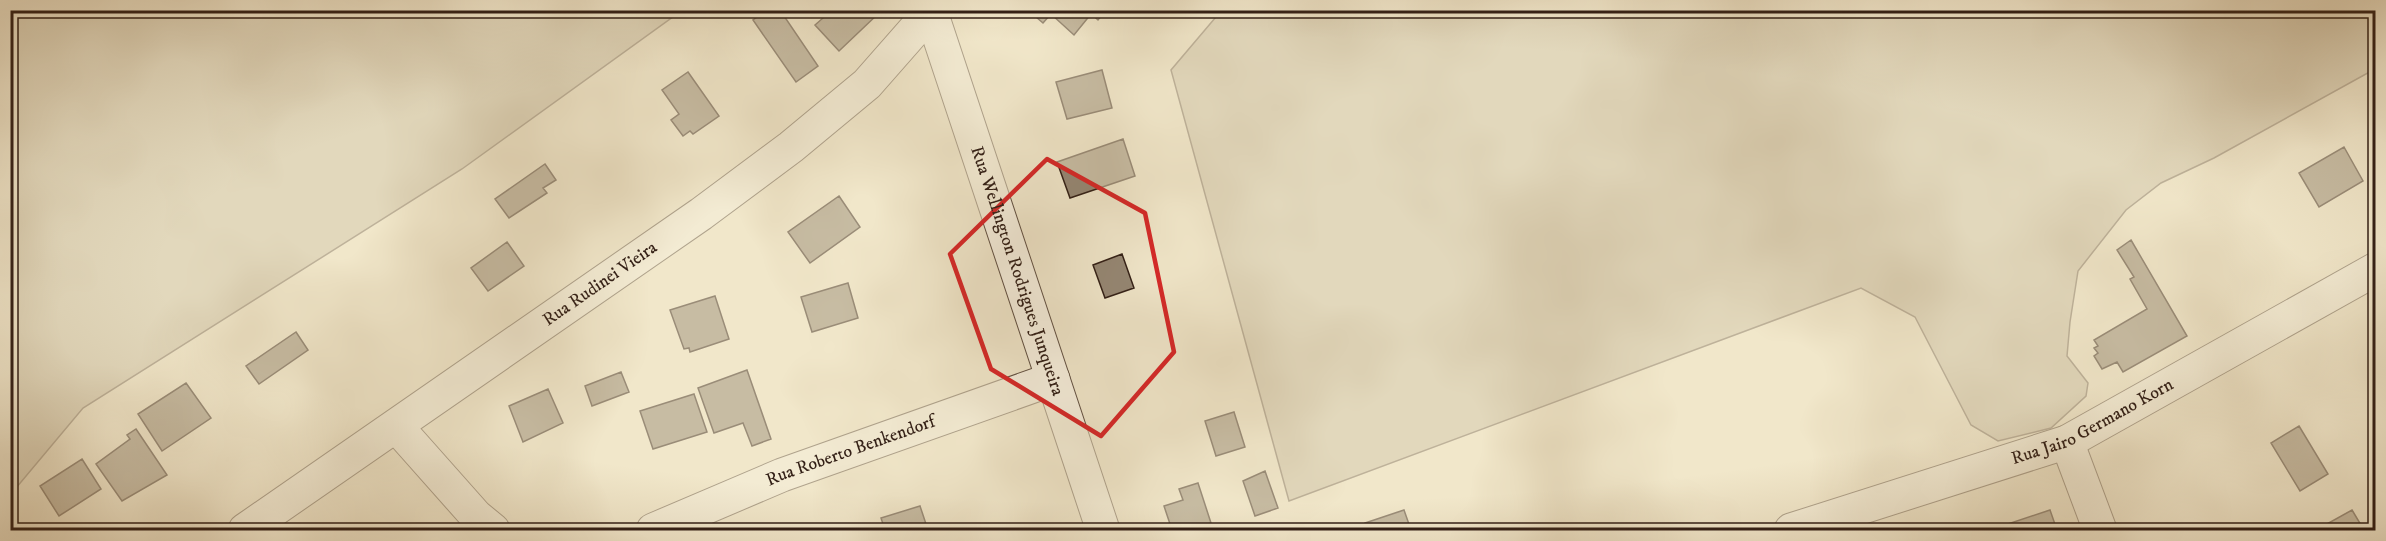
<svg xmlns="http://www.w3.org/2000/svg" width="2386" height="541" font-family="'IM FELL DW Pica',serif">
	<style>
		.green { fill: #d1c5ac; stroke: #827261; stroke-width: 1.5 }
		.building { fill: #958774; stroke: #321f16; stroke-width: 1.5 }
		.lines { fill: none; stroke-linecap: round; stroke-linejoin: round }
		.minor-casing { stroke: #625143; stroke-width: 35 }
		.tertiary-casing { stroke: #625143; stroke-width: 35 }
		.minor { stroke: #f6efdd; stroke-width: 33 }
		.tertiary { stroke: #f6efdd; stroke-width: 33 }
		.marked { fill: none; stroke: #d62828; stroke-width: 4.5; stroke-linejoin: round }
		.labels { text-anchor: middle; dominant-baseline: central; stroke-width: 4.5; stroke-linejoin: round; paint-order: stroke }
		.street-label { font-size: 18px; fill: #321f16; stroke: #f6efdd }
	</style>
	<rect width="100%" height="100%" fill="#f1e7cb"/>
	<filter id="stains"><feTurbulence type="fractalNoise" baseFrequency=".00333" numOctaves="4"/><feColorMatrix values="0 0 0 0 .2 0 0 0 0 .09 0 0 0 0 .02 0 0 0 .5 -.17"/></filter>
	<radialGradient id="worn" r=".72"><stop offset=".6" stop-color="#630" stop-opacity="0"/><stop offset="1" stop-color="#630" stop-opacity=".3"/></radialGradient>
	<path class="green" d="M11,10H681V11L462,169L83,408L11,494Z
		M1221,11H2375V69L2214,158L2161,183L2126,210L2078,271L2070,322L2067,356L2088,383L2086,396L2051,428L1998,441L1971,425L1915,317L1861,288L1289,501L1171,70Z"/>
	<path class="building" d="M767,10H780L818,66L796,82L753,20Z
		M817,10H878L880,12L839,51L815,25L823,18Z
		M1028,10H1087L1091,14L1074,35L1051,14L1043,23Z
		M1087,10H1106L1098,20Z
		M1102,70L1112,108L1067,119L1056,82Z
		M688,72L719,116L693,134L690,131L683,136L671,120L679,114L662,90Z
		M1123,139L1135,176L1070,198L1057,162Z
		M2344,147L2363,181L2319,207L2299,173Z
		M545,164L556,180L543,188L547,193L509,218L495,199Z
		M839,196L860,227L810,263L788,232Z
		M2131,240L2187,336L2123,372L2117,362L2102,369L2094,356L2098,353L2094,348L2098,346L2094,340L2147,309L2130,279L2134,277L2117,250Z
		M507,242L524,266L488,291L471,268Z
		M1122,254L1134,288L1105,298L1093,265Z
		M848,283L858,318L812,332L801,297Z
		M715,296L729,339L690,352L689,348L684,349L670,310Z
		M296,332L308,350L259,384L246,366Z
		M747,370L771,439L752,446L743,423L714,433L698,388Z
		M621,372L629,392L592,406L585,386Z
		M186,383L211,418L162,451L138,414Z
		M548,389L563,423L523,442L509,406Z
		M694,394L707,432L653,449L640,411Z
		M2376,406V420L2370,410Z
		M1234,412L1245,447L1216,456L1205,421Z
		M2299,426L2328,474L2300,491L2271,443Z
		M136,429L167,475L122,501L96,464L130,439L127,435Z
		M82,459L101,489L59,516L40,486Z
		M1265,471L1278,508L1255,516L1243,481Z
		M1198,483L1211,523L1187,530H1172L1164,506L1183,500L1179,489Z
		M920,506L928,530H885L881,518Z
		M1404,510L1411,530H1367L1365,523Z
		M2050,510L2057,530H1997L1996,528Z
		M2352,510L2364,530H2316Z
		M2376,513V527L2370,515Z"/>
	<g class="lines">
		<defs>
			<g id="minor">
				<path id="s1" d="M931,12L1103,530"/>
				<path d="M397,427L476,516L493,530"/>
				<path d="M2067,442L2100,530"/>
				<path id="s2" d="M653,530L782,475L1053,379"/>
				<path id="s3" d="M1791,530L2067,442L2376,269"/>
			</g>
			<g id="tertiary">
				<path id="s4" d="M245,530L701,214L791,147L867,84L932,10"/>
			</g>
		</defs>
		<use href="#minor" class="minor-casing"/>
		<use href="#tertiary" class="tertiary-casing"/>
		<use href="#minor" class="minor"/>
		<use href="#tertiary" class="tertiary"/>
	</g>
	<path d="M0 0H2386V541H0ZM1047,159L1145,213L1174,352L1101,436L991,369L950,254Z" fill="#f1e7cb" fill-opacity=".55" fill-rule="evenodd"/>
	<path class="marked" d="M1047,159L1145,213L1174,352L1101,436L991,369L950,254Z"/>
	<g class="labels">
		<g class="street-label">
			<text stroke="none"><textPath href="#s1" startOffset="273">Rua Wellington Rodrigues Junqueira</textPath></text>
			<text stroke="none"><textPath href="#s4" startOffset="432">Rua Rudinei Vieira</textPath></text>
			<text stroke="none"><textPath href="#s3" startOffset="321">Rua Jairo Germano Korn</textPath></text>
			<text stroke="none"><textPath href="#s2" startOffset="213">Rua Roberto Benkendorf</textPath></text>
		</g>
	</g>
	<rect width="2386" height="541" fill="none" stroke="#f1e7cb" stroke-width="36"/>
	<rect x="12" y="12" width="2362" height="517" fill="none" stroke="#321f16" stroke-width="3"/>
	<rect x="18" y="18" width="2350" height="505" fill="none" stroke="#321f16" stroke-width="1.5"/>
	<rect width="100%" height="100%" filter="url(#stains)"/>
	<rect width="100%" height="100%" fill="url(#worn)"/>
</svg>
